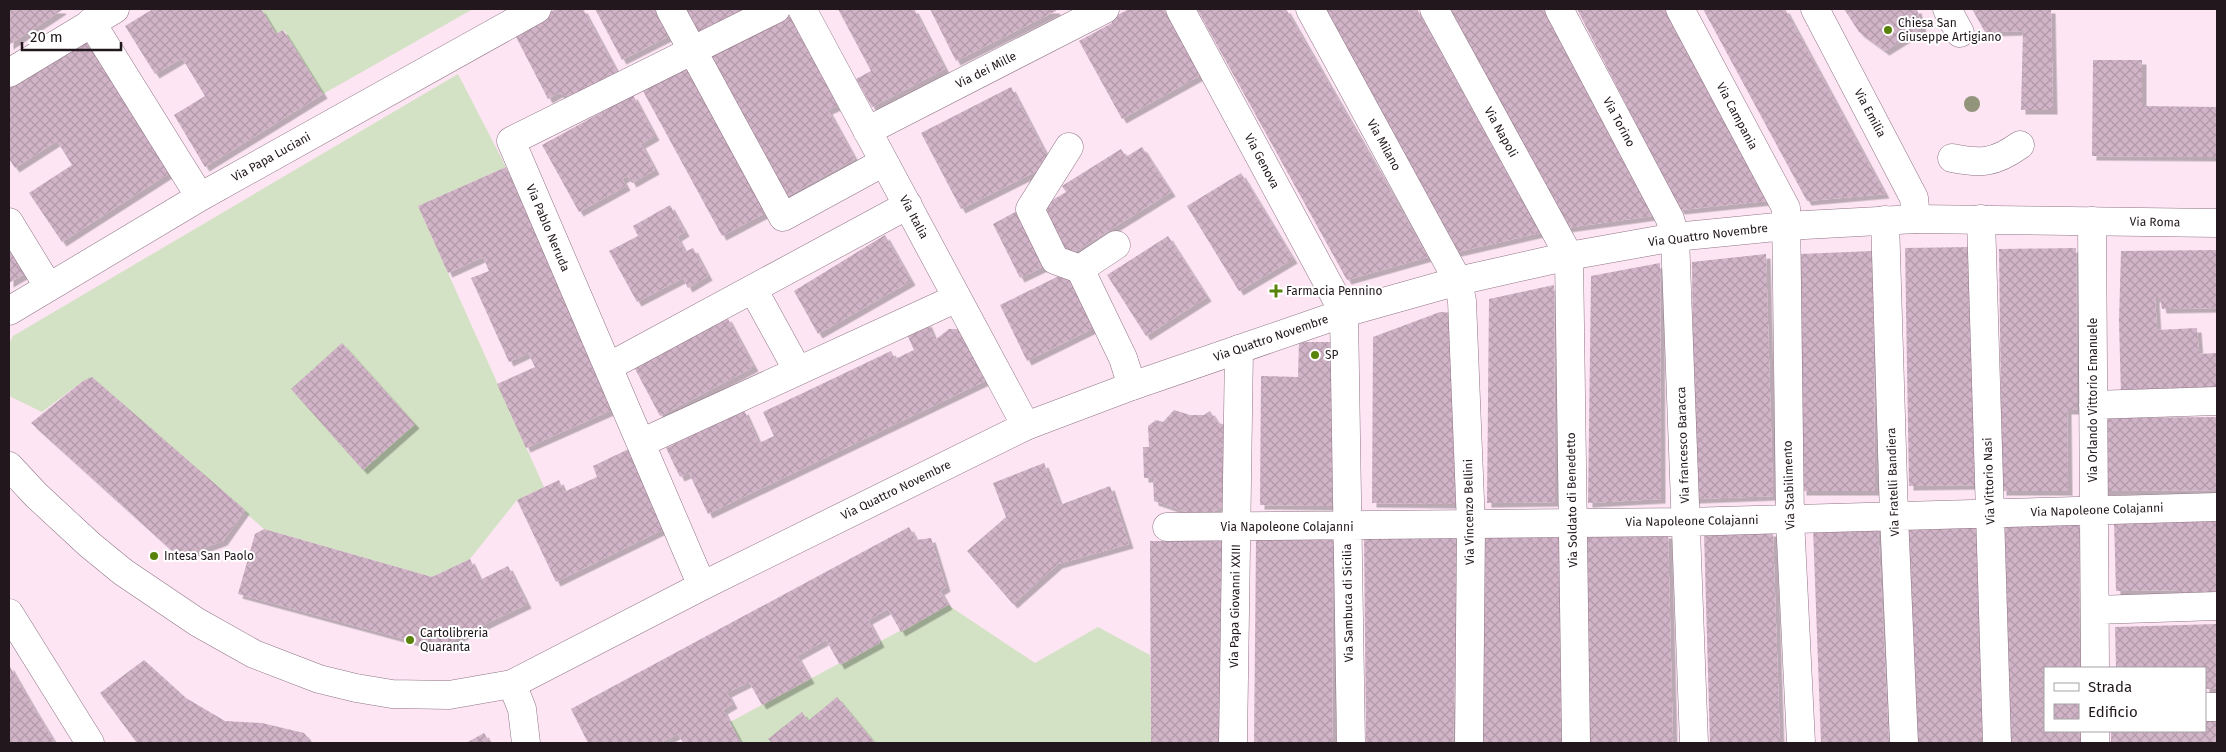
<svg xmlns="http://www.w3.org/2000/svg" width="2226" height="752" font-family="'Fira Sans',sans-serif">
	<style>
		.grass { fill: #d3e2c4 }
		.building { fill: url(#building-cross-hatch); filter: url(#shadow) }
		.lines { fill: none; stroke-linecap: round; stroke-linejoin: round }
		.pedestrian-casing { stroke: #8f7485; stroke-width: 29 }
		.minor-casing { stroke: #8f7485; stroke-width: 29 }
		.tertiary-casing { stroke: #8f7485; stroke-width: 29 }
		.primary-casing { stroke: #8f7485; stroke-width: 29 }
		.pedestrian { stroke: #fff; stroke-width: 28 }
		.minor { stroke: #fff; stroke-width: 28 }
		.tertiary { stroke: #fff; stroke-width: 28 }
		.primary { stroke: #fff; stroke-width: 28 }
		.tree { fill: #92947b }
		.poi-dot { fill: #588209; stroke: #fff; stroke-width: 2 }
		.labels { text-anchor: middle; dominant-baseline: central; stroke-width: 4; stroke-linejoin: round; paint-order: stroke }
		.poi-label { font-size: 12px; fill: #21171d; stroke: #fff; text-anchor: start }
		.street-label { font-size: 12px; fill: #21171d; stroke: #fff }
	</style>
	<defs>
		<pattern id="building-cross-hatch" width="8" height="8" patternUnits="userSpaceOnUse" patternTransform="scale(1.25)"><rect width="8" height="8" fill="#d1b4c7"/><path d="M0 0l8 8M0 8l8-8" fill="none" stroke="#b39aaa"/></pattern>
		<filter id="shadow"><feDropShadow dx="4.5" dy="4.5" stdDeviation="0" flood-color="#0004"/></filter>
	</defs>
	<rect width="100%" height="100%" fill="#fde5f4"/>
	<path class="grass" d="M261,9H473L323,94L284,30L276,34Z
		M458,74L506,167L418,206L544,487L517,500L470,559L432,577L264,529L92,378L83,381L42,412L9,396V344L13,336Z
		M948,605L1035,663L1098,627L1150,655L1151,743H741L730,722Z"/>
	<path class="building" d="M9,9H61L62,10L9,45Z
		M153,9H261L276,34L283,30L323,94L205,167L174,115L205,96L182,58L155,74L125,26Z
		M556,9H583L617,72L570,97L558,93L548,99L513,31Z
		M595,9H660L673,34L622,60Z
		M679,9H756L695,40Z
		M838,9H914L945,69L872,107L856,79L871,71Z
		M930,9H1055L1056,11L956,61Z
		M1129,9H1164L1201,75L1122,119L1079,41L1112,23L1110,19Z
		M1197,9H1286L1428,257L1347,280Z
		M1321,9H1417L1540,233L1453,253Z
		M1450,9H1545L1652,216L1566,228Z
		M1577,9H1665L1767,201L1680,210Z
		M1703,9H1785L1885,194L1807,201Z
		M1844,9H1917L1922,28L1885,51L1859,32Z
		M1972,9H2051L2053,110H2021L2023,31L1985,32Z
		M790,14L839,105L828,110L855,159L784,198L709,57Z
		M84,38L171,172L62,242L29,193L72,165L57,141L15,168L9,159V87Z
		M2093,60H2142V106L2217,107V157L2092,156Z
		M691,64L771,210L722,236L643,91Z
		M1011,87L1051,164L961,209L921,133Z
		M633,95L655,136L641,144L655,170L632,183L628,176L622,179L626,186L579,212L542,145Z
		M1142,147L1171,192L1068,256L1039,208L1066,192L1062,186L1121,149L1126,157Z
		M506,167L614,409L526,448L497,384L535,367L528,353L509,362L471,278L489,271L483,257L448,273L418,206Z
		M1241,173L1293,259L1239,291L1187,206Z
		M670,205L685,232L677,237L685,252L693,248L708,276L688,288L683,278L637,302L609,251L638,236L633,226Z
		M1019,210L1035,241L1031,242L1043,267L1020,278L993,224Z
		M885,235L911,281L818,334L794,291Z
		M1168,236L1207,297L1146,336L1107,275Z
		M9,240L28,272L9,283Z
		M1971,247L1976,485L1909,486L1905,248Z
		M2076,248L2077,410H2067L2068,491H2002L1999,249Z
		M2217,250V308L2162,309L2160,298H2155L2157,330L2197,328L2199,354L2217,353V392L2121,397L2119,321L2121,251Z
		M1873,251L1875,491H1802L1800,254Z
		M1766,254L1773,496L1694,499L1692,262Z
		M1660,263L1661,499L1588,503L1591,276Z
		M1067,272L1094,328L1027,361L1000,305Z
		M1554,285L1555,502L1487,503L1489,299Z
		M1440,312L1458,313L1455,504L1372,503L1373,337Z
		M727,317L754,367L660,416L634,367Z
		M927,322L935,340L949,329H960L989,379L708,514L689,473L680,477L666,448L744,410L759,443L774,436L763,412L891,351L895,359L914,350L906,332Z
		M1299,342H1334L1332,506L1260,505L1261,376L1298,377Z
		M342,343L415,424L363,470L291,389Z
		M92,377L245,510L223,541L179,557L31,423L83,381Z
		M1174,410L1190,415H1204L1210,411L1218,423L1227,425L1226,504L1204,518L1154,501L1153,478H1144L1143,447H1149L1148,426L1156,420L1163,422Z
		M2217,417V490L2103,491L2102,418Z
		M637,445L672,525L556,582L517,500L559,480L564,492L597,477L593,466Z
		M1044,463L1060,505L1110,486L1129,544L1058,564L1013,604L967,551L1006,517L993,483Z
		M2217,519V596L2180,597L2179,590L2116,591L2114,522Z
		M1983,522L1984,743H1916L1907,523Z
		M2079,523L2080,668H2045V731H2081V743H2006L2002,524Z
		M1878,525L1889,743H1821L1813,528Z
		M909,527L916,540L931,538L946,587L940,591L948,605L901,632L888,609L868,620L880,643L840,665L826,640L797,656L810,679L762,705L749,682L727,693L733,704L723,710L741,743H683L678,734L660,743H588L571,709Z
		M264,529L432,577L470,559L480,580L508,566L527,604L437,648L238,594L255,534Z
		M1773,532L1780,743H1710L1704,534Z
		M1668,534L1673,743H1590L1586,535Z
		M1482,535H1560L1561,743H1483Z
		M1364,538H1459L1453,743H1366Z
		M1256,539L1333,540L1332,743H1254Z
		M1150,541H1222L1223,743H1151Z
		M2217,624V689H2205V668H2116L2115,627Z
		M144,660L186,698L225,721L262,723L304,733L312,743H137L100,693Z
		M9,665L33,707L55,743H9Z
		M837,697L875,743H772L768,739L802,712L808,721Z
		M2205,720H2217V743H2111V731H2205Z
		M484,733L490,743H466Z"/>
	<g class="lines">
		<defs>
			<path id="pedestrian" d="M1952,158C1981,164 1995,163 2020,145"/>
			<path id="minor" d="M670,9L783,217L884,162
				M802,9L1026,426
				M1180,9L1344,313L1351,743
				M1310,9L1458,281L1462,301L1471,525L1469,743
				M1434,9L1569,256L1576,743
				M1559,9L1670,219L1675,237L1694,743
				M1680,9L1786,208L1790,519L1801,743
				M1815,9L1914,198L1916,219
				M1947,9L1960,33
				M91,22L200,197
				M9,73L115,9
				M867,131L1105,9
				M1069,147L1030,209L1055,260L1080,269L1123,358L1132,386
				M1981,219L1997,743
				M1885,220L1894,516L1904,743
				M2092,221L2095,668
				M9,222L48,286
				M1080,269L1116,245
				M753,289L798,371
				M9,311L200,197L537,9
				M608,367L908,205
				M2093,405L2217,401
				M641,443L957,298
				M1167,527L1686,522L2217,507
				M702,586L511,141L776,9
				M2095,610L2217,606
				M512,684L522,709L526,743
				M2205,707H2217
				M2095,731V743
				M1233,743L1239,349"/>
			<path id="tertiary" d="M9,466L36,495L90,545L123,572L197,622L254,654L319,679L356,688L392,694L449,695L512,684L702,586L1026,426L1132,386L1344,313L1458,281L1569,256L1675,237L1786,226L1916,219L2217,223"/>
			<path id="primary" d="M9,613L90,743"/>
		</defs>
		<use href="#pedestrian" class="pedestrian-casing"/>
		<use href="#minor" class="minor-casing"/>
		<use href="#tertiary" class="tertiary-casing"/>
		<use href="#primary" class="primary-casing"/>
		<use href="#pedestrian" class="pedestrian"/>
		<use href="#minor" class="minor"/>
		<use href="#tertiary" class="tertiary"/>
		<use href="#primary" class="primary"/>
	</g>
	<circle class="tree" cx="1972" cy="104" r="8"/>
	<g class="poi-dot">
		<circle cx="1888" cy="30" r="5"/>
		<path d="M1273.5 283.5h5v5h5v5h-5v5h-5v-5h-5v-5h5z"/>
		<circle cx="1315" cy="355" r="5"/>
		<circle cx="154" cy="556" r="5"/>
		<circle cx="410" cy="640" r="5"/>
	</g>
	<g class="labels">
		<g class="poi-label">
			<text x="1898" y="23">Chiesa San<tspan x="1898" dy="14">Giuseppe Artigiano</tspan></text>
			<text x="1286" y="291">Farmacia Pennino</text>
			<text x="1325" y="355">SP</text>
			<text x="164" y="556">Intesa San Paolo</text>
			<text x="420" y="633">Cartolibreria<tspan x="420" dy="14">Quaranta</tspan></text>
		</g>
		<g class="street-label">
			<text transform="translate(986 70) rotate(-27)">Via dei Mille</text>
			<text transform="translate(1870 113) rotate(62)">Via Emilia</text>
			<text transform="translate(1737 116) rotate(62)">Via Campania</text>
			<text transform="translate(1619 122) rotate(62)">Via Torino</text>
			<text transform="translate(1501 132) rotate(61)">Via Napoli</text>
			<text transform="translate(1384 145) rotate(61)">Via Milano</text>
			<text transform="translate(271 157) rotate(-29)">Via Papa Luciani</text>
			<text transform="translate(1262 161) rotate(62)">Via Genova</text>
			<text transform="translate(914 217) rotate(62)">Via Italia</text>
			<text transform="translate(2155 222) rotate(1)">Via Roma</text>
			<text transform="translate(548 228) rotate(67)">Via Pablo Neruda</text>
			<text transform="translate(1708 235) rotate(-7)">Via Quattro Novembre</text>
			<text transform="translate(1271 338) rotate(-19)">Via Quattro Novembre</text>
			<text transform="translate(2093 400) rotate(-90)">Via Orlando Vittorio Emanuele</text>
			<text transform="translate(1683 445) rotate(-92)">Via francesco Baracca</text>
			<text transform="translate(1989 481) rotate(-92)">Via Vittorio Nasi</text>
			<text transform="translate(1893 482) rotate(-92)">Via Fratelli Bandiera</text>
			<text transform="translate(1789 485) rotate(-92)">Via Stabilimento</text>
			<text transform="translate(896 490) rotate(-26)">Via Quattro Novembre</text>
			<text transform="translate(1572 500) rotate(-91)">Via Soldato di Benedetto</text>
			<text transform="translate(2097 510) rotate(-2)">Via Napoleone Colajanni</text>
			<text transform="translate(1469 512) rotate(-91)">Via Vincenzo Bellini</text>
			<text transform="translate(1692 521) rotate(-1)">Via Napoleone Colajanni</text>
			<text x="1287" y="527">Via Napoleone Colajanni</text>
			<text transform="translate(1348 603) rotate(-91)">Via Sambuca di Sicilia</text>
			<text transform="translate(1235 606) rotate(-89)">Via Papa Giovanni XXIII</text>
		</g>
	</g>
	<rect width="2226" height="752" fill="none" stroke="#21171d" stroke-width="20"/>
	<rect x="2044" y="667" width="162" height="65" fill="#ffffff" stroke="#a6a2a5"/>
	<rect x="2054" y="683" width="25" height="8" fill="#ffffff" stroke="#a6a2a5"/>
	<text x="2088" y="692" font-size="15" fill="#21171d">Strada</text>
	<rect x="2054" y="704" width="25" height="15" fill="url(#building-cross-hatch)" stroke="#a6a2a5"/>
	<text x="2088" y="717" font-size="15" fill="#21171d">Edificio</text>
	<path d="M22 42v8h99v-8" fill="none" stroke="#21171d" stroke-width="2.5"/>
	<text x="30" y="42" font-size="15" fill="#21171d" stroke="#ffffff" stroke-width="4" paint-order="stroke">20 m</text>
</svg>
